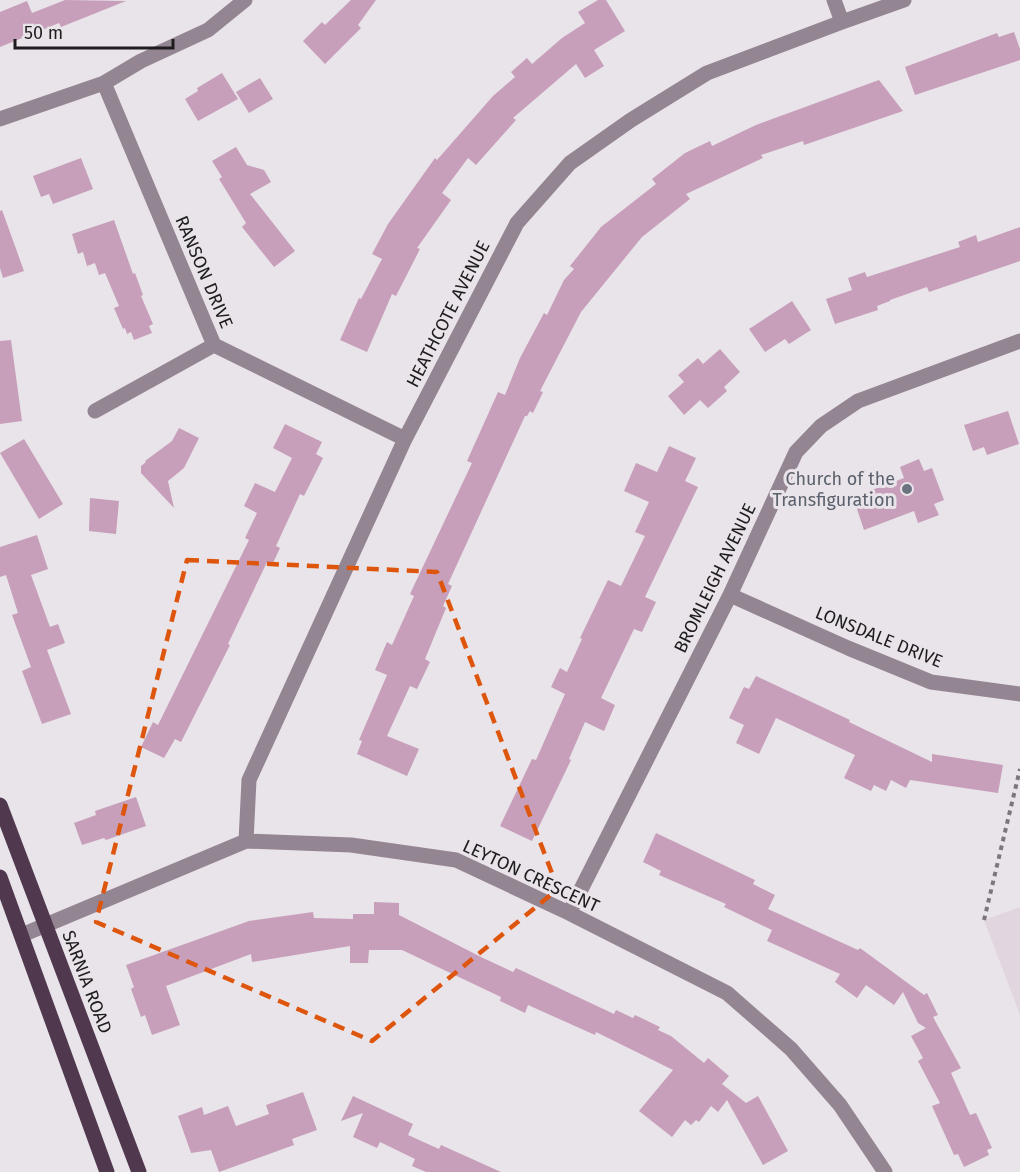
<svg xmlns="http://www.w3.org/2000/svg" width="1020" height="1172" font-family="'Fira Sans',sans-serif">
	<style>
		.built { fill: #e1d6e0 }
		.building { fill: #c79fba }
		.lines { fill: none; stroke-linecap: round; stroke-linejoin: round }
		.path { stroke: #7b777b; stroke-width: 4; stroke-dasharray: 4.5 4.5; stroke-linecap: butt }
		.minor { stroke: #948593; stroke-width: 15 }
		.major { stroke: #50384f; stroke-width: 15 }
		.marked { fill: none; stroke: #de560d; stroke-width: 4.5; stroke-dasharray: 12 8; stroke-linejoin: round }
		.worship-dot { fill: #6b7280; stroke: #e9e4e9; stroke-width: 2 }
		.labels { text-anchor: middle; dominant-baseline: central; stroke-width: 6; stroke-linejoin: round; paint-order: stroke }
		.street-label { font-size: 18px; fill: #1e1c1e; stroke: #e9e4e9 }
		.worship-label { font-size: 18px; fill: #5b616d; stroke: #e9e4e9; text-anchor: end }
	</style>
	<rect width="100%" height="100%" fill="#e9e4e9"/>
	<path class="built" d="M1020,907V1015L984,920Z"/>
	<path class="building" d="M65,0L126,1L61,27L59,23L0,47V12L27,1L32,13Z
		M351,0H376L358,25L361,28L325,64L303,41L322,22L325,25Z
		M598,0H606L625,31L594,50L604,66L585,78L576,64L513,118L516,120L476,165L468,158L442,193L451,200L417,248L420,249L396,296L392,294L367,352L340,340L359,298L361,299L382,259L372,254L388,224L435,158L437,160L493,96L515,77L511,72L527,58L532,64L562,38L585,23L578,12Z
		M1014,32L1020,49V60L915,95L905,67L997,33L999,37Z
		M222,73L238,99L198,121L185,99L198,91L197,88Z
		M260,78L273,99L249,113L236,92Z
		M879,80L903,111L804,145L803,141L761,155L763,158L686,194L690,199L642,237L581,312L540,391L543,392L533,413L530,411L527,416H525L508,453L448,584L452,586L443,606L446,608L425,659L430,662L417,689L410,686L387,736L419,749L407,776L357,754L362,741L359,740L387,675L375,670L387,642L392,645L414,596L410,594L472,463L467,461L498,392L505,395L520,358L544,313L547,315L564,280L574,269L570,266L601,227L656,184L652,179L685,153L710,141L712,146L756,125Z
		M236,147L247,165L264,170L271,182L250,194L295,251L274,267L242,227L246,223L219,179L222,177L212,161Z
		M81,158L93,189L53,204L49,194L41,197L33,176Z
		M2,210L24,271L3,278L0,268V211Z
		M114,220L133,274L135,273L143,295L141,296L153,324L149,326L152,333L134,340L131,332L127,334L125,328L123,329L114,308L119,306L105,273L99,275L95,263L87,266L83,252L78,254L72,234Z
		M1020,227V261L929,292L927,287L890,300V301L877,306L878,310L835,324L826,299L852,290L848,278L865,272L867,277L960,247L958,242L976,235L978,242Z
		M792,301L811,330L789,344L785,339L765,352L749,329Z
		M11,340L22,421L0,424V341Z
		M720,349L740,372L724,387L727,391L708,408L700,400L684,415L668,396L684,382L678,375L698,358L703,364Z
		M1008,411L1019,444L987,455L984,447L973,451L964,425Z
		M285,424L322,442L316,454L323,458L304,496L300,494L276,546L280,548L272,565L267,562L228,644L230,645L181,742L175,739L164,758L141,747L153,722L158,725L249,540L245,538L257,513L244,506L255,483L275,492L292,458L273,448Z
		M179,428L199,438L184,468L168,481L174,508L141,473V466L146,462L145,461L172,441Z
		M24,439L63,504L39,519L0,453Z
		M669,446L696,458L685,481L698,487L645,597L656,602L642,632L634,629L601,698L615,705L604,731L585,722L569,759L571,760L532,841L500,826L532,759L536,760L565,694L551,687L560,668L567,672L582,639L580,638L608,580L621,586L645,536L635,532L649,502L624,491L636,463L657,472Z
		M919,459L924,471L932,468L944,500L934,504L939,515L918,523L914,511L864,530L853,497L904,478L900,467Z
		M90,498L119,501L116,534L89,531Z
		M37,535L48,569L31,575L50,627L58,624L65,643L47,650L71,714L42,724L22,671L31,667L12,615L18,613L6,575L0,577V547Z
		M756,676L850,720L849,722L932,762V754L1003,765L998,793L910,780L906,788L891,780L886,791L874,785L871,791L844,778L855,755L776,718L759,754L736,743L744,725L729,718L744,687L749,689Z
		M136,797L146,826L106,840L104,838L82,845L74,823L96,815L95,811Z
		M656,833L755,880L753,884L775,895L768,909L858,950L860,948L924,995L927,993L938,1015L933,1017L961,1068L951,1073L970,1115L976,1113L992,1148L987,1150L989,1155L964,1167L958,1154L954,1155L932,1106L940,1103L918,1061L923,1058L911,1036L926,1028L918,1023L903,992L894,1005L866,985L857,998L835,982L840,974L767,941L772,930L724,907L726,904L659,875L661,871L643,862Z
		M374,902L399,903V915L483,958L513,972L516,968L614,1014L616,1010L633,1018L635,1015L660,1027L658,1030L671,1036L704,1063L708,1058L729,1076L722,1084L746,1103L758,1096L788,1151L763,1165L727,1100L718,1112L711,1106L699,1122L696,1120L691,1125L685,1120L672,1137L639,1111L673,1070L596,1032L595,1035L528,1005L525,1013L500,1001L501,997L402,950H369L368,963H350V946L252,962L251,954L166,986L180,1025L152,1035L145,1015L141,1017L131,989L134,987L126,965L249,921L313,912L314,918L353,919V914H374Z
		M303,1092L317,1130L292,1139L294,1145L219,1172L211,1150L191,1153L178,1116L202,1107L204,1115L228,1106L236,1126L269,1114L266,1105Z
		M353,1096L413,1124L408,1135L439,1149L441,1145L501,1172H426L412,1166L415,1159L380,1142L377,1148L353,1137L363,1113L341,1121Z"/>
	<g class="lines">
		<path class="path" d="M984,920L1020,769"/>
		<path class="minor" d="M834,0L842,22
			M104,83L214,345L405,439
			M0,119L104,83L141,61L208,30L245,0
			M95,411L214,345
			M730,595L848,648L931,682L1020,694
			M246,841L249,780L405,439L517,223L570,163L631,120L707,73L842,22L904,0
			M569,913L730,595L796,452L821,426L858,401L1020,341
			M22,935L246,841L351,845L456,860L569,913L727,993L791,1049L840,1105L885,1172"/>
		<path class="major" d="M0,805L139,1172
			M0,877L107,1172"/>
	</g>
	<path class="marked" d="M187,560L437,572L558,889L372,1041L96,922Z"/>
	<circle class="worship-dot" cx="907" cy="489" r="6"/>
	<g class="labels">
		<g class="street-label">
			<text transform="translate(204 272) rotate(67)">RANSON DRIVE</text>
			<text transform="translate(448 314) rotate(-63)">HEATHCOTE AVENUE</text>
			<text transform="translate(715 578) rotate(-64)">BROMLEIGH AVENUE</text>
			<text transform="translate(879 637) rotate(22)">LONSDALE DRIVE</text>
			<text transform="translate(531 876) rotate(25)">LEYTON CRESCENT</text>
			<text transform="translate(87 982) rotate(69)">SARNIA ROAD</text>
		</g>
		<g class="worship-label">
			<text x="895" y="479">Church of the<tspan x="895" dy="21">Transfiguration</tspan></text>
		</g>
	</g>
	<path d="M15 39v9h158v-9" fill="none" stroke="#1e1c1e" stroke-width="3"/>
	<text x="24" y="39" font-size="18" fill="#1e1c1e" stroke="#e9e4e9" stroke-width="4.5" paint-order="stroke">50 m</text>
</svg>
